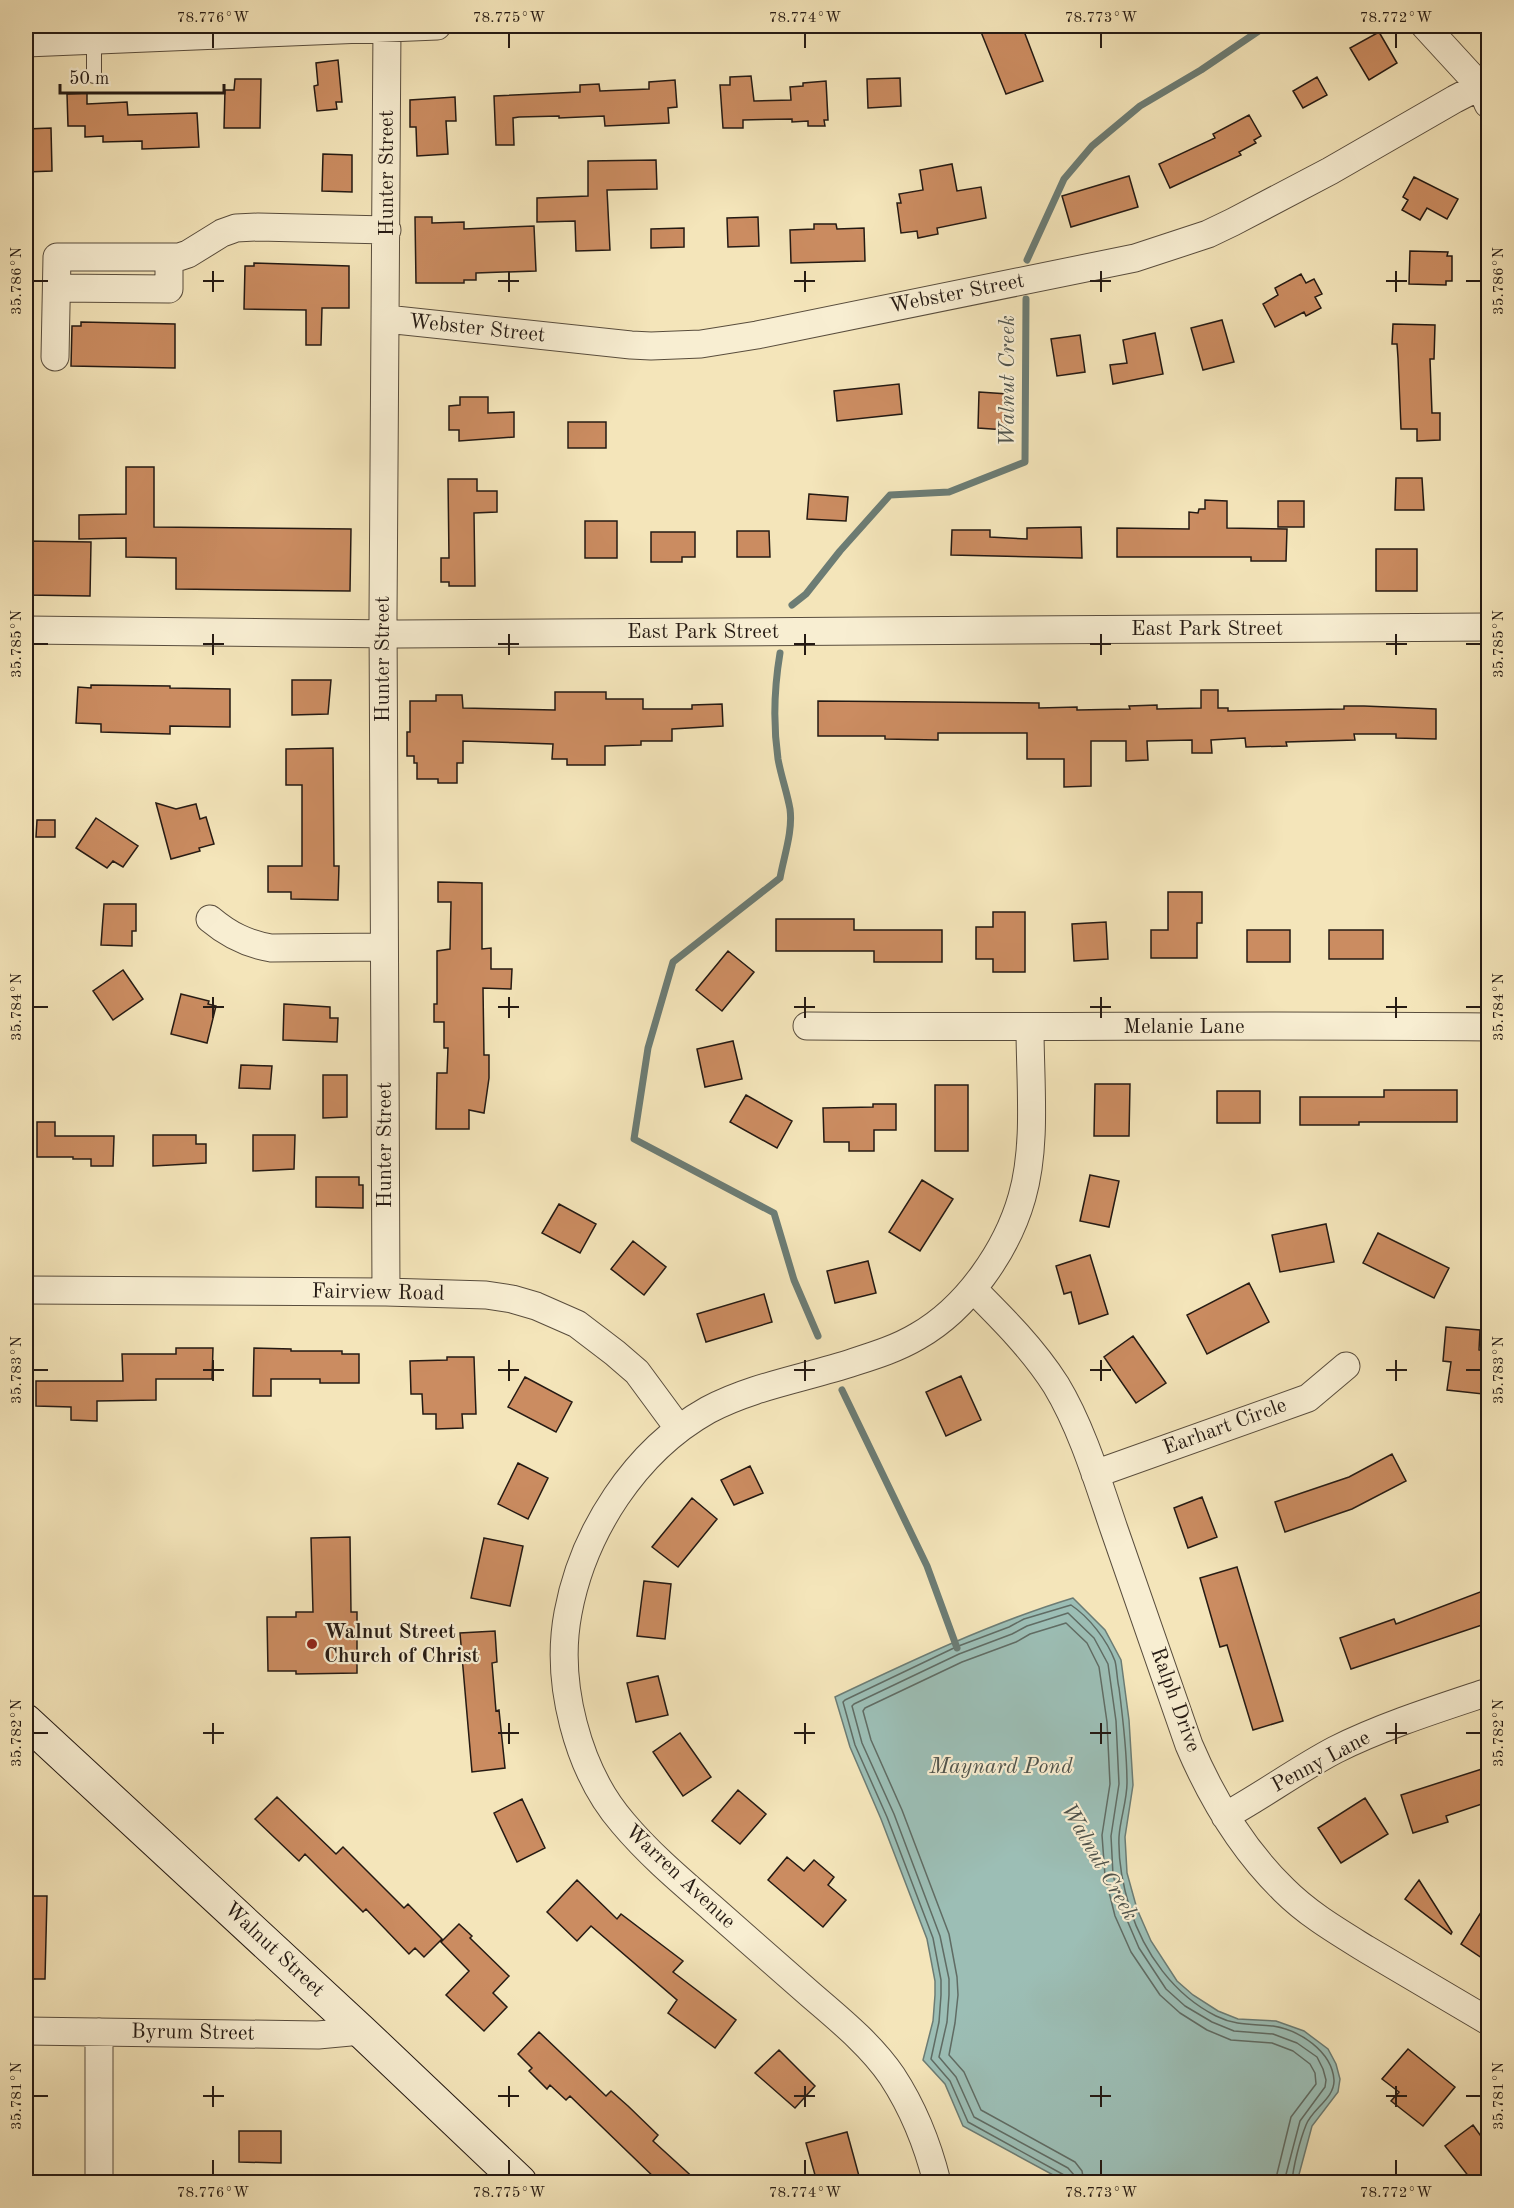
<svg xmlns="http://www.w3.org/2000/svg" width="1514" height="2208" font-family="'Old Standard TT',serif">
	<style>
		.water { fill: #9cbeb5; stroke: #6c7c74; stroke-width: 1.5 }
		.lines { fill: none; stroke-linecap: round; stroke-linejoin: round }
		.shore { stroke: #606c64; stroke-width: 1.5 }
		.stream { stroke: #6c7c74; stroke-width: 7 }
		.building { fill: #cb8c61; stroke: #251a13; stroke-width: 1.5 }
		.service-casing { stroke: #594d3d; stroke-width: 16 }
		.minor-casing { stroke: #594d3d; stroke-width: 29 }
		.secondary-casing { stroke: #251a13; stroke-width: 35 }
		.service { stroke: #f8eed2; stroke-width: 14 }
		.minor { stroke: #f8eed2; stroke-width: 27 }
		.secondary { stroke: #f8eed2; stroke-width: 33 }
		.ticks { fill: none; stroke: #251a13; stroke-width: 2 }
		.poi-dot { fill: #8f2418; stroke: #f8eed2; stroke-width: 2 }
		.labels { text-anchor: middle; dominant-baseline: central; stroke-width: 4.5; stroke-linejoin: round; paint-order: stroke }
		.street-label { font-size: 21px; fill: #251a13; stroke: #f8eed2 }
		.poi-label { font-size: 21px; font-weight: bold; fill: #251a13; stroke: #f8eed2; text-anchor: start }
		.water-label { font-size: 22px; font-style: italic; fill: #4f534c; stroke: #f8eed2 }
		.neatline { fill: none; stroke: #251a13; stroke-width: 2 }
		.ticks-label { font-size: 15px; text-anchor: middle; fill: #251a13 }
	</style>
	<rect width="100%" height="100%" fill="#f4e5ba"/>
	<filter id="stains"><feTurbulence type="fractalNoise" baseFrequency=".00333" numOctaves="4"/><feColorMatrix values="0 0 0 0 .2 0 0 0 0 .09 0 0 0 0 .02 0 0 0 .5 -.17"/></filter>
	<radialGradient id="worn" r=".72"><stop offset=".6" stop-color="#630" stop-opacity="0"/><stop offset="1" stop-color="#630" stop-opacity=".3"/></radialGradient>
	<path class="water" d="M1073,1598L1105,1630L1121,1660L1129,1720L1133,1785L1125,1837L1127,1873L1137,1909L1151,1941L1177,1981L1193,1995L1218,2011L1238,2019L1276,2021L1304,2031L1328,2049L1336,2064L1340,2079L1338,2092L1312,2126L1297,2182H1066L963,2126L945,2084L923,2060L933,2021L935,1995V1981L927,1939L881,1819L850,1747L835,1697C913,1660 991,1623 1073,1598Z"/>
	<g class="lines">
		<path class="shore" d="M1068,2182L1064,2175L968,2122L950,2081L931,2059L939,2022L941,1995V1980L933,1938L887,1817L855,1745L843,1702L845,1700L956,1647L1009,1627L1024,1619L1071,1605C1089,1617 1107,1640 1115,1661C1117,1669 1117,1680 1119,1688C1123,1719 1127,1752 1127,1783C1127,1801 1120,1819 1119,1837C1118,1862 1123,1886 1130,1909C1144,1953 1174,1995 1216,2016C1236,2026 1252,2024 1273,2026C1299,2030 1332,2051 1334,2080C1335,2098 1312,2109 1306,2125C1300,2140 1293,2167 1292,2182
			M1075,2182L1074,2175L1068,2168L974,2117L956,2077L939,2057L947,2022L949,1995V1979L940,1936L894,1814L862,1743L852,1706L854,1704L959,1654L1012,1634L1027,1626L1068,1613L1094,1638L1108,1664L1116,1721L1119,1784L1111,1836L1113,1875L1124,1913L1139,1948L1166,1989L1185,2006L1212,2022L1234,2031L1273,2034L1297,2043L1317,2057L1323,2069L1326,2080L1325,2087L1300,2121L1284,2182
			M1084,2182L1082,2171L1075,2162L981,2110L964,2072L949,2055L955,2023L958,1995L957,1977L949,1934L902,1810L871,1740L863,1711L865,1708L962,1662L1016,1642L1030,1634L1066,1623L1087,1643L1099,1667L1107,1722L1110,1784L1102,1835L1105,1876L1115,1916L1131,1952L1160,1995L1180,2013L1207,2030L1231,2040L1272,2043L1293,2051L1310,2064L1315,2073L1316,2084L1291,2117L1275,2182"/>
		<path class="stream" d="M1027,260L1064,179L1092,146L1140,106L1201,70L1266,26
			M792,605L806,594L840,551L890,495L949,492L1025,462L1026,299
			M780,653C774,689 773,724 778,759C781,776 787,792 790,809C793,831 784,856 780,878L673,962L648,1048L634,1139L774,1213L794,1280L818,1336
			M842,1390L927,1566L957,1648"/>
	</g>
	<path class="building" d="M998,26H1022L1043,81L1006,94L981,32Z
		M1379,32L1397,63L1369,80L1350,48Z
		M338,60L342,102H336L337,109L317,111L314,86L318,85L316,63Z
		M751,76L754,101L791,100L790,87L803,86V83L826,81L828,120H824L825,126H808V121L792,122V119L743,120V128H723L720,85H730V77Z
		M1317,77L1327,95L1303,108L1293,91Z
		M900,78L901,106L868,108L867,79Z
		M235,79H261L260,128H224L225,90H234Z
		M675,80L677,107L668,108L669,123L605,126L604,116L559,118V116L519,117L513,118L514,145H496L494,96L580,92V85L599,84L600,91L649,89V82Z
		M87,93V104L127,102L128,115L197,113L199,147L142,149V141L103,142V136L85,137V126H68L67,94Z
		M455,97L456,121H446L448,154L417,156L416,127H410V100Z
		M1249,115L1261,136L1254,140L1256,143L1239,152L1241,155L1170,188L1159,164L1215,138L1213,134Z
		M51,128L52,171L26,172V129Z
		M323,154L352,155V192L322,191Z
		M656,160L657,189L607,190L610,250L576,251L575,221L537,222V198L588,196V161Z
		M952,164L957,191L981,187L986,218L937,228L938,234L918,238L917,231L901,233L897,203H901L899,194L923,190L920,170Z
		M1129,176L1138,207L1071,227L1062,196Z
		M1414,177L1458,199L1447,219L1427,208L1420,220L1402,210L1408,200L1403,197Z
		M415,217H432V223L464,222V229L534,226L536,271L476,273V280H464V283H416Z
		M758,217L759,246L728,247L727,218Z
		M814,224H836L837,229L864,228L865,261L791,263L790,230L814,229Z
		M684,228V247L651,248V229Z
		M1410,251L1448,252L1447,256H1452V281H1446V285L1409,284Z
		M254,263L349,266V308H322L321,345H306V310L244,309L245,266H254Z
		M1301,274L1306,283L1314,279L1322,294L1315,297L1321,308L1306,316L1304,312L1275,327L1263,304L1278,295L1275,288Z
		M1222,320L1234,362L1203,370L1191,328Z
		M81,322L175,324V368L71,366L72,326H81Z
		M1393,324L1435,325L1434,359H1430L1432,413H1440V440L1417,441V429H1401L1398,358L1397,344H1392Z
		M1155,333L1163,374L1113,384L1110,365L1127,363L1123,340Z
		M1080,335L1085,372L1057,376L1051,339Z
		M899,384L902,414L837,421L834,391Z
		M979,392L1008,394L1006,430L978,428Z
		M460,397H488V413L514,412V437L459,441V430H449V406L460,405Z
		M568,422H606V448H568Z
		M126,467H154V527L351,529L350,591L176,589V558L126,557V538L79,539V515L126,514Z
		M1396,478H1422L1424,510H1395Z
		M448,479H477V491H497V512L474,513L475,586H449V582H441V558H449Z
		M809,494L848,497L846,521L807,519Z
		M1205,500L1227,501V528L1287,529L1286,561H1251V557H1117V528L1189,529V512L1198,513L1199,509H1205Z
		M1278,501H1304V527H1278Z
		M585,521H617V558H585Z
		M1081,527L1082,558L951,555L952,530H990V537L1027,539V528Z
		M737,531H769L770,557H737Z
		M651,532H695V557H682V562H651Z
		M26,541L91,542L90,596L26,595Z
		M1376,549H1417V591H1376Z
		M292,680H331L328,714L292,715Z
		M91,685L170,686V688L230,689V727L170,726V734L101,732V724L76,723L78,687L91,688Z
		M1201,690H1218V708H1228V711L1344,709V706H1364L1436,709V739L1396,738V734H1354L1355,740L1286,742L1287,746L1246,747L1245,738L1211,740L1212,753H1192V740L1147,741L1148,760L1126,761V741H1091V786L1064,787V759H1027V733H938V740L885,739V736H818V701L1039,703V708L1077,707V710L1130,709L1129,706L1157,705V709L1201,708Z
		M555,692H606V699H643V709H692V705L722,704L723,726L672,729V741H641V745L605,746V765H567V759H552L553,744L463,741V763H457V783H438V779H417V763H414V756H407V732H410V701H436V695H462L463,708L555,710Z
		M333,748L334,866H339L338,900L291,899V892H268V866H302V785H286V749Z
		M156,803L176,809L196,804L200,819L206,817L214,844L199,848L200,851L171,859Z
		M96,818L138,846L123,867L113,861L107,868L76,848Z
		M37,820H55V837H36Z
		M438,882L482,883V949L491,948V969H512L511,989L483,988L484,1055H489V1078L484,1113L469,1110V1129H436L437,1073H447L448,1048H444V1022H434V1004H437V951L450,949L451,902H438Z
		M1168,892H1202V923H1197V958H1151V930H1168Z
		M104,904H136V931H132V946L101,945Z
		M993,912H1025V972H993V959H976V927H993Z
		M776,919H854V930H942V962H874V951H776Z
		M1106,922L1108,959L1074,961L1072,924Z
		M1247,930H1290V962H1247Z
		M1329,930H1383V959H1329Z
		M728,951L754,972L722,1011L696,990Z
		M123,970L143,999L113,1020L93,991Z
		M181,994L209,1001L208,1004L216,1006L207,1043L171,1034Z
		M284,1004L330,1007V1018H338L337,1042L283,1040Z
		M733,1041L742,1079L705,1087L697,1049Z
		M241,1065L272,1066L270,1089L239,1088Z
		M323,1075H347V1117L323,1118Z
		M1095,1084H1130L1129,1136H1094Z
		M935,1085H968V1151H935Z
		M1384,1090H1457V1122H1359V1125H1300V1097H1384Z
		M1217,1091H1260V1123H1217Z
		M746,1095L792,1121L777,1148L730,1122Z
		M873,1104H896V1130H874V1151H849V1142H824L823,1108L873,1107Z
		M37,1122H55V1136H114L113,1166H91V1159H73V1157H37Z
		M153,1135H196V1144H206V1163L153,1166Z
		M253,1135H295L294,1169L253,1171Z
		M1090,1175L1119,1181L1109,1227L1080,1221Z
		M316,1177H359V1185H363V1208L316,1207Z
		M922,1180L953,1199L920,1251L889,1232Z
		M559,1204L596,1224L580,1253L542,1233Z
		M1326,1224L1334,1262L1280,1272L1272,1235Z
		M1378,1233L1449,1268L1434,1298L1363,1263Z
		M633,1241L666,1267L644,1295L611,1269Z
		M1090,1255L1108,1314L1079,1324L1071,1292L1064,1294L1056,1266Z
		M868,1261L876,1293L835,1303L827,1271Z
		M1249,1283L1269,1322L1207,1354L1187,1315Z
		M764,1294L772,1322L706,1342L697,1314Z
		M1446,1327L1480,1330L1479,1350L1488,1352L1483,1394L1447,1390L1451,1362L1443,1361Z
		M1133,1336L1166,1383L1136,1403L1104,1357Z
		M176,1348H213L212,1379H156V1400L97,1401V1421L71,1420V1407L36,1406V1381H123L122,1354H176Z
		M254,1348L291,1349V1351H342V1354H359V1383H320V1379H271V1396H253Z
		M447,1357H474L476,1414H462L463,1428L436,1429V1414H423L422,1394H411L410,1361L447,1360Z
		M961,1376L981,1420L946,1436L926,1392Z
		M525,1377L572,1402L556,1432L508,1407Z
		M1392,1454L1406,1481L1352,1509L1285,1532L1275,1502L1349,1477Z
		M518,1463L548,1478L528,1519L498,1504Z
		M750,1466L763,1493L734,1505L721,1480Z
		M1202,1497L1217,1537L1188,1548L1174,1508Z
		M692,1498L717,1519L678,1567L652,1547Z
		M350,1537L351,1612H357V1673L296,1674V1671H268L267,1617H296V1612H313L311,1538Z
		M484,1538L523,1546L510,1606L471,1598Z
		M1237,1567L1283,1721L1253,1730L1227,1645L1220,1647L1200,1578Z
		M644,1581L671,1584L665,1639L637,1636Z
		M1488,1589V1623L1351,1669L1340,1638L1394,1619L1396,1624Z
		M495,1631L497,1662L492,1663L496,1711L499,1710L505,1768L472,1772L460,1633Z
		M658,1676L668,1715L636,1722L627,1683Z
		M680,1733L711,1777L683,1796L653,1752Z
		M1488,1767V1802L1446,1816L1448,1822L1413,1833L1401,1795Z
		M738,1790L766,1814L740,1844L712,1821Z
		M277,1797L336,1854L343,1847L404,1908L408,1904L442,1939L424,1957L415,1948L409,1954L366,1909L363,1912L305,1854L299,1861L255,1819Z
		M1365,1798L1388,1834L1341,1863L1318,1828Z
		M522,1799L545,1848L517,1862L494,1813Z
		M787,1857L804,1871L814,1860L834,1877L828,1885L846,1900L823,1927L768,1880Z
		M577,1880L617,1919L621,1914L683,1961L673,1972L736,2020L715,2048L668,2013L677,2000L591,1926L577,1941L547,1912Z
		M1419,1880L1452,1932L1451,1934L1405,1899Z
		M26,1896H47L45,1979H26Z
		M1488,1901V1962L1461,1944Z
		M459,1924L472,1936L470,1938L509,1976L493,1993L507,2007L484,2031L446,1995L469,1971L441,1942Z
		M539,2032L606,2096L611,2091L628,2106L658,2135L653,2141L698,2182H659L570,2096L566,2100L550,2085L547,2089L529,2071L532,2068L518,2054Z
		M1408,2049L1455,2087L1423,2126L1391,2101L1399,2092L1382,2079Z
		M779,2050L815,2086L795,2108L755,2073Z
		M1473,2125L1488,2146V2171L1473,2182L1445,2146Z
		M239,2131H281V2163L239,2162Z
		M847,2132L859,2176L836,2182H817L806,2143Z"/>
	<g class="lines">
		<defs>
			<path id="service" d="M94,39V76"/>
			<path id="minor" d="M1425,26L1481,87L1488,104
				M26,43L437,26
				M57,288L169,289V258
				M386,319L631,345L651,346L701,344L757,335L1135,258L1208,234L1233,222L1330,171L1455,99L1488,82
				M55,357L57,257H179L188,254L222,233L236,228L258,227L387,230
				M26,630L399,634L1488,627
				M210,919C229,935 247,944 271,948L384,947
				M807,1026C1034,1028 1261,1024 1488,1027
				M973,1289C1003,1319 1033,1349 1056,1385C1082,1428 1098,1482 1114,1529C1139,1601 1164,1673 1189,1745C1212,1799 1242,1849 1284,1890C1308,1914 1337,1931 1366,1949C1406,1973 1448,1997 1488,2021
				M26,1290L386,1292L486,1295L512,1299L536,1306L577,1324L615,1353L637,1372L679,1429
				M386,1292L383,616L387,26
				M1095,1474L1308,1398L1346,1366
				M1225,1816C1262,1796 1297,1770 1335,1750C1383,1726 1437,1709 1488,1692
				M26,2031L318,2035L361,2031
				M99,2182V2032
				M937,2182C928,2146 913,2108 892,2076C871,2045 839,2019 811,1995C778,1966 745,1937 712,1908C681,1881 650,1855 623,1823C577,1770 555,1682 568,1613C583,1532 635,1451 708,1410C753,1386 806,1378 854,1362C876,1355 898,1348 918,1336C967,1308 1007,1250 1022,1197C1037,1145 1030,1082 1030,1028"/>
			<path id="secondary" d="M26,1721L361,2031L520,2182"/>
		</defs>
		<use href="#service" class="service-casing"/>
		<use href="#minor" class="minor-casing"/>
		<use href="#secondary" class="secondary-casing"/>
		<use href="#service" class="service"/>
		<use href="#minor" class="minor"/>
		<use href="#secondary" class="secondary"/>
	</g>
	<path class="ticks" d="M213,33V48M509,33V48M805,33V48M1101,33V48M1396,33V48M213,271V292M509,271V292M805,271V292M1101,271V292M1396,271V292M33,281H48M203,281H224M498,281H519M794,281H815M1090,281H1111M1386,281H1407M1466,281H1481M213,634V655M509,634V655M805,634V655M1101,634V655M1396,634V655M33,644H48M203,644H224M498,644H519M794,644H815M1090,644H1111M1386,644H1407M1466,644H1481M213,997V1018M509,997V1018M805,997V1018M1101,997V1018M1396,997V1018M33,1007H48M203,1007H224M498,1007H519M794,1007H815M1090,1007H1111M1386,1007H1407M1466,1007H1481M213,1360V1381M509,1360V1381M805,1360V1381M1101,1360V1381M1396,1360V1381M33,1370H48M203,1370H224M498,1370H519M794,1370H815M1090,1370H1111M1386,1370H1407M1466,1370H1481M213,1723V1744M509,1723V1744M805,1723V1744M1101,1723V1744M1396,1723V1744M33,1733H48M203,1733H224M498,1733H519M794,1733H815M1090,1733H1111M1386,1733H1407M1466,1733H1481M213,2086V2107M509,2086V2107M805,2086V2107M1101,2086V2107M1396,2086V2107M33,2096H48M203,2096H224M498,2096H519M794,2096H815M1090,2096H1111M1386,2096H1407M1466,2096H1481M213,2160V2175M509,2160V2175M805,2160V2175M1101,2160V2175M1396,2160V2175"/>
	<circle class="poi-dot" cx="312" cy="1644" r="6"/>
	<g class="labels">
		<g class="street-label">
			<text transform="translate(387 173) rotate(-90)">Hunter Street</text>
			<text transform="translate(957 294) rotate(-11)">Webster Street</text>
			<text transform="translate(477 329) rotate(6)">Webster Street</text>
			<text x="1207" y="629">East Park Street</text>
			<text x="703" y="632">East Park Street</text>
			<text transform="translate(383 659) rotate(-90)">Hunter Street</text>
			<text x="1184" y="1027">Melanie Lane</text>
			<text transform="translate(385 1145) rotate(-90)">Hunter Street</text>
			<text transform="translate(378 1293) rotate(1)">Fairview Road</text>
			<text transform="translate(1225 1427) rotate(-20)">Earhart Circle</text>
			<text transform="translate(1175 1700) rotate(70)">Ralph Drive</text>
			<text transform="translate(1321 1762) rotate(-28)">Penny Lane</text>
			<text transform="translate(680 1877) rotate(43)">Warren Avenue</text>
			<text transform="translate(274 1950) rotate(43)">Walnut Street</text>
			<text transform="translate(193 2033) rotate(1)">Byrum Street</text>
		</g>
		<g class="poi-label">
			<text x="324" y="1632">Walnut Street<tspan x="324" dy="24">Church of Christ</tspan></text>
		</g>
		<g class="water-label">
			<text transform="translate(1008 381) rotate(-90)">Walnut Creek</text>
			<text x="1001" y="1767">Maynard Pond</text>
			<text transform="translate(1099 1862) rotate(60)">Walnut Creek</text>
		</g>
	</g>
	<rect width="1514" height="2208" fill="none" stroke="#f4e5ba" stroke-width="66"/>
	<path d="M60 84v9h164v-9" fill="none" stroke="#251a13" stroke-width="3"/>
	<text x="69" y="84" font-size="18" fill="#251a13" stroke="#f8eed2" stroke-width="4.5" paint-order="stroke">50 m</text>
	<rect x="33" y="33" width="1448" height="2142" class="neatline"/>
	<g class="ticks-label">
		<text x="213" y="22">78.776°W</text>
		<text x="509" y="22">78.775°W</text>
		<text x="805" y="22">78.774°W</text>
		<text x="1101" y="22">78.773°W</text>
		<text x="1396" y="22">78.772°W</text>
		<text transform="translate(16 281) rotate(-90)" y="5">35.786°N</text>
		<text transform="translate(1498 281) rotate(-90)" y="5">35.786°N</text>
		<text transform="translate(16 644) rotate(-90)" y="5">35.785°N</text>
		<text transform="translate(1498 644) rotate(-90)" y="5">35.785°N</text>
		<text transform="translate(16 1007) rotate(-90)" y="5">35.784°N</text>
		<text transform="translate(1498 1007) rotate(-90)" y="5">35.784°N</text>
		<text transform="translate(16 1370) rotate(-90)" y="5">35.783°N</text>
		<text transform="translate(1498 1370) rotate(-90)" y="5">35.783°N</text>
		<text transform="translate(16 1733) rotate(-90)" y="5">35.782°N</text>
		<text transform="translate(1498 1733) rotate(-90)" y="5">35.782°N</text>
		<text transform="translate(16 2096) rotate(-90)" y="5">35.781°N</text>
		<text transform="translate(1498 2096) rotate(-90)" y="5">35.781°N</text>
		<text x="213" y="2197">78.776°W</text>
		<text x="509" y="2197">78.775°W</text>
		<text x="805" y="2197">78.774°W</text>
		<text x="1101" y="2197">78.773°W</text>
		<text x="1396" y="2197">78.772°W</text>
	</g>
	<rect width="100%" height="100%" filter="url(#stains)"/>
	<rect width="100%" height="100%" fill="url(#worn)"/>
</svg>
